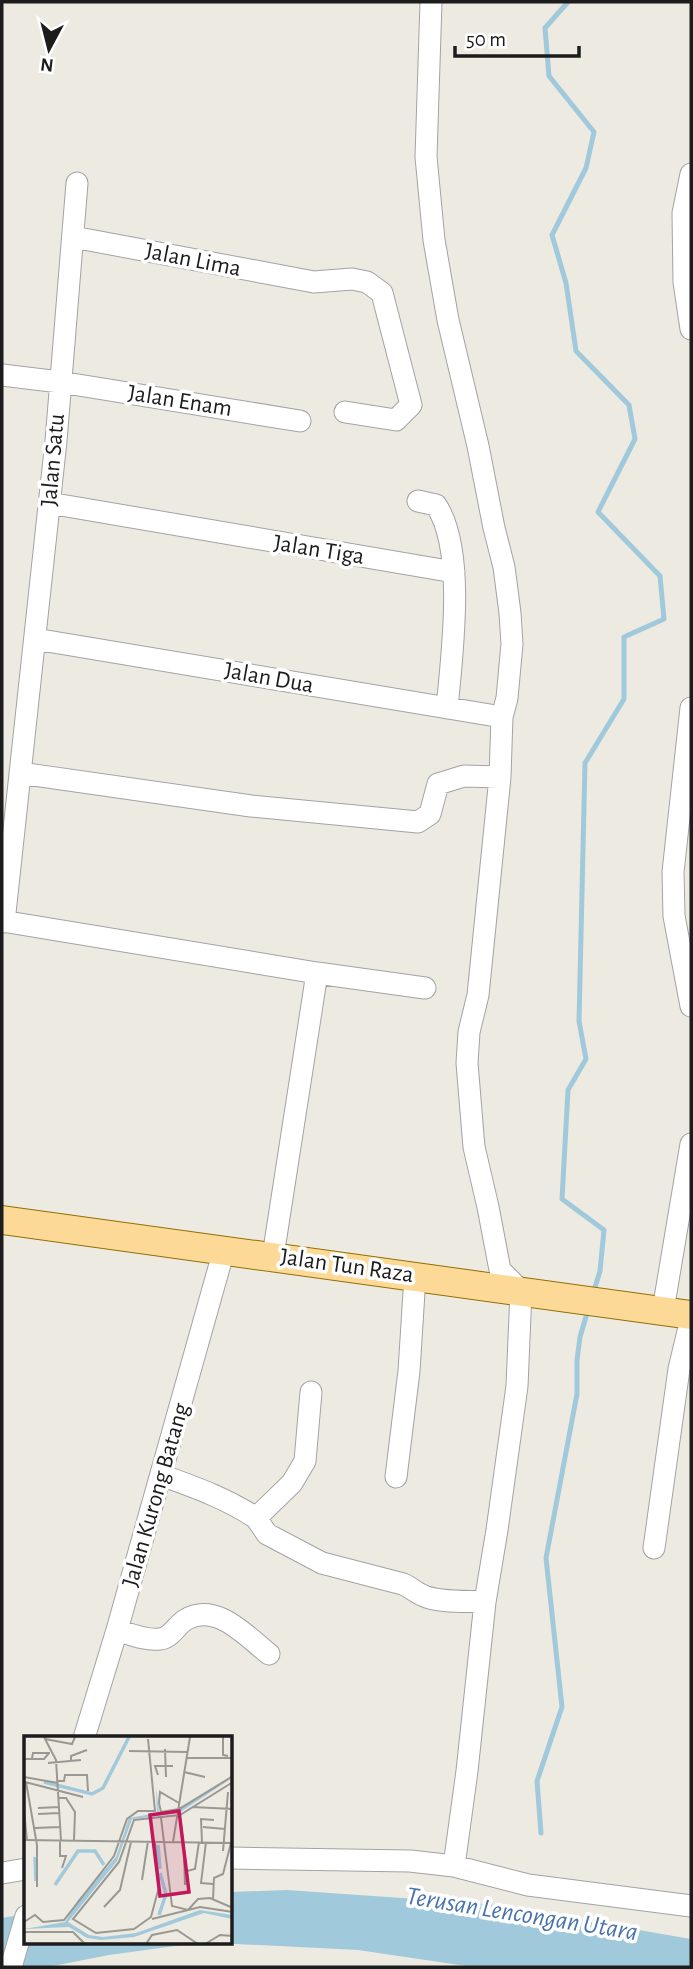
<svg xmlns="http://www.w3.org/2000/svg" width="693" height="1969" font-family="'Alegreya Sans',sans-serif">
	<style>
		.water { fill: #a1c9dc }
		.lines { fill: none; stroke-linecap: round; stroke-linejoin: round }
		.stream { stroke: #a1c9dc; stroke-width: 5 }
		.minor-casing { stroke: #a3a3a3; stroke-width: 23 }
		.major-casing { stroke: #936f00; stroke-width: 30 }
		.minor { stroke: #fff; stroke-width: 21 }
		.major { stroke: #fcd997; stroke-width: 28 }
		.labels { text-anchor: middle; dominant-baseline: central; stroke-width: 7; stroke-linejoin: round; paint-order: stroke }
		.street-label { font-size: 24px; fill: #1c1c1c; stroke: #fff }
		.water-label { font-size: 26px; font-style: italic; fill: #4872ab; stroke: #fff }
		.inset-river { fill: none; stroke: #a1c9dc; stroke-width: 3.5 }
		.inset-road { fill: none; stroke: #999892; stroke-width: 2 }
		.view { fill: #c2185b; fill-opacity: 0.15; stroke: #c2185b; stroke-width: 3.5 }
		.inset-edge { fill: none; stroke: #1c1c1c; stroke-width: 3.5 }
	</style>
	<rect width="100%" height="100%" fill="#edeae1"/>
	<path class="water" d="M287,1890L488,1904L691,1939V1967H473L358,1950L216,1943H231V1892Z
		M26,1914V1943H197L109,1955L48,1967H2V1918Z"/>
	<g class="lines">
		<path class="stream" d="M568,2L545,28L549,76L594,132L586,168L552,235L566,283L576,351L629,405L635,439L598,512L660,576L664,619L624,637V699L585,763L579,1021L586,1059L568,1090L562,1199L604,1230L600,1271L593,1294
			M541,1833L537,1781L562,1707L546,1558L577,1394V1360L580,1337L588,1310"/>
		<defs>
			<path id="minor" d="M431,2L426,157L434,240L448,320L478,446L494,528L504,567L510,613L512,644L507,698L502,717L500,777L478,995L469,1032L467,1063L474,1147L488,1207L500,1270L521,1291L517,1386L497,1530L485,1602L467,1771L454,1866
				M691,174L683,213L684,282L691,329
				M73,237L314,282L352,279L367,282L382,293L411,405L396,420L345,412
				M2,375L60,382L300,421
				M418,501L436,505C466,550 452,654 447,708
				M49,503L454,572
				M35,639L502,717
				M691,708L673,872L674,916L691,1006
				M20,773L251,806L418,822L430,814L438,784L464,776L500,777
				M2,921L317,973L425,988
				M4,922L56,441L77,183
				M273,1256L317,973
				M663,1310L691,1144
				M161,1475C194,1487 226,1498 256,1518L292,1483L305,1461L311,1392
				M396,1477L409,1371L415,1276
				M256,1518L267,1534L322,1563L403,1584C410,1587 415,1592 422,1595C437,1603 468,1601 485,1602
				M654,1548L679,1369L691,1319
				M117,1630C130,1634 146,1641 160,1639C171,1638 176,1626 185,1620C216,1601 246,1636 269,1654
				M84,1738L117,1630L224,1250
				M231,1858L410,1861L454,1866L528,1885L691,1906
				M2,1873L26,1869
				M11,1967L26,1916"/>
			<path id="major" d="M2,1220L691,1315"/>
		</defs>
		<use href="#minor" class="minor-casing"/>
		<use href="#major" class="major-casing"/>
		<use href="#minor" class="minor"/>
		<use href="#major" class="major"/>
	</g>
	<g class="labels">
		<g class="street-label">
			<text transform="translate(193 260) rotate(11)">Jalan Lima</text>
			<text transform="translate(180 401) rotate(9)">Jalan Enam</text>
			<text transform="translate(53 460) rotate(-85)">Jalan Satu</text>
			<text transform="translate(319 550) rotate(9)">Jalan Tiga</text>
			<text transform="translate(269 678) rotate(10)">Jalan Dua</text>
			<text transform="translate(347 1266) rotate(8)">Jalan Tun Raza</text>
			<text transform="translate(156 1495) rotate(-74)">Jalan Kurong Batang</text>
		</g>
		<g class="water-label">
			<text transform="translate(522 1914) rotate(9)">Terusan Lencongan Utara</text>
		</g>
	</g>
	<g transform="translate(24 1736)">
		<rect width="208" height="208" fill="#edeae1"/>
		<path d="M208,42L155,77L108,83L93,125L44,186L65,199L79,201L112,197L176,174L208,179V183L180,177L110,201L77,204L63,202L45,191L0,193L41,186L54,164L92,121L105,82L133,77L132,50L135,77H146Z" fill="#a1c9dc"/>
		<path class="inset-river" d="M20,46L68,58L79,52L105,1M134,109L136,133M11,121L12,145M31,149L54,115H71L80,129M135,179L142,158L136,137"/>
		<path class="inset-road" d="M20,1L32,24L37,104M199,1V19L204,20M21,3L48,8L51,1M141,13L142,41M105,15L164,16M8,22L9,17H26M163,22H209M0,23H20L25,17M47,25V20L63,14M24,27L57,24M160,36L181,41M134,39L131,30H149M0,41L34,47M34,45H40L41,39H63L64,55M1,46L59,61M2,46L13,109V151M35,62H42L51,76L50,104M135,67L137,76L155,73L209,40M135,67L136,56L155,67M168,71L209,73M14,72L35,71M0,75L3,104M14,78L35,77M137,82L148,170L164,174L174,163L186,162L209,172M179,91L201,93M11,92L36,91M0,104L209,107M36,104V120H42L38,132M131,106L135,151L127,181L110,193L72,197L49,183L95,126L110,84L156,79L209,46M149,106L166,1M178,106L177,83L190,84M182,106L177,147L189,148M199,115L204,56M160,118L161,149M163,135L171,133L175,106M118,144L124,105M189,163L190,142L199,138L207,107M80,171L96,154L107,106M128,183L176,171L209,176M0,186L11,179L19,186L40,184L90,120L103,83L114,75H131L124,3M0,196H49L61,208M122,208L128,199L153,194L174,208M181,208L196,199L209,200"/>
		<path class="view" d="M155,75L165,156L136,160L126,79Z"/>
		<rect width="208" height="208" class="inset-edge"/>
	</g>
	<rect width="693" height="1969" fill="none" stroke="#1c1c1c" stroke-width="7"/>
	<g transform="translate(49 49) rotate(187)" stroke="#ffffff" stroke-width="5" paint-order="stroke">
	<path d="M0-5L12 26L0 18L-12 26Z" fill="#1c1c1c"/>
	<text y="-10" font-size="19" font-weight="bold" text-anchor="middle" fill="#1c1c1c">N</text>
	</g>
	<path d="M455 46v10h124v-10" fill="none" stroke="#1c1c1c" stroke-width="3.5"/>
	<text x="466" y="46" font-size="21" fill="#1c1c1c" stroke="#ffffff" stroke-width="5" paint-order="stroke">50 m</text>
</svg>
